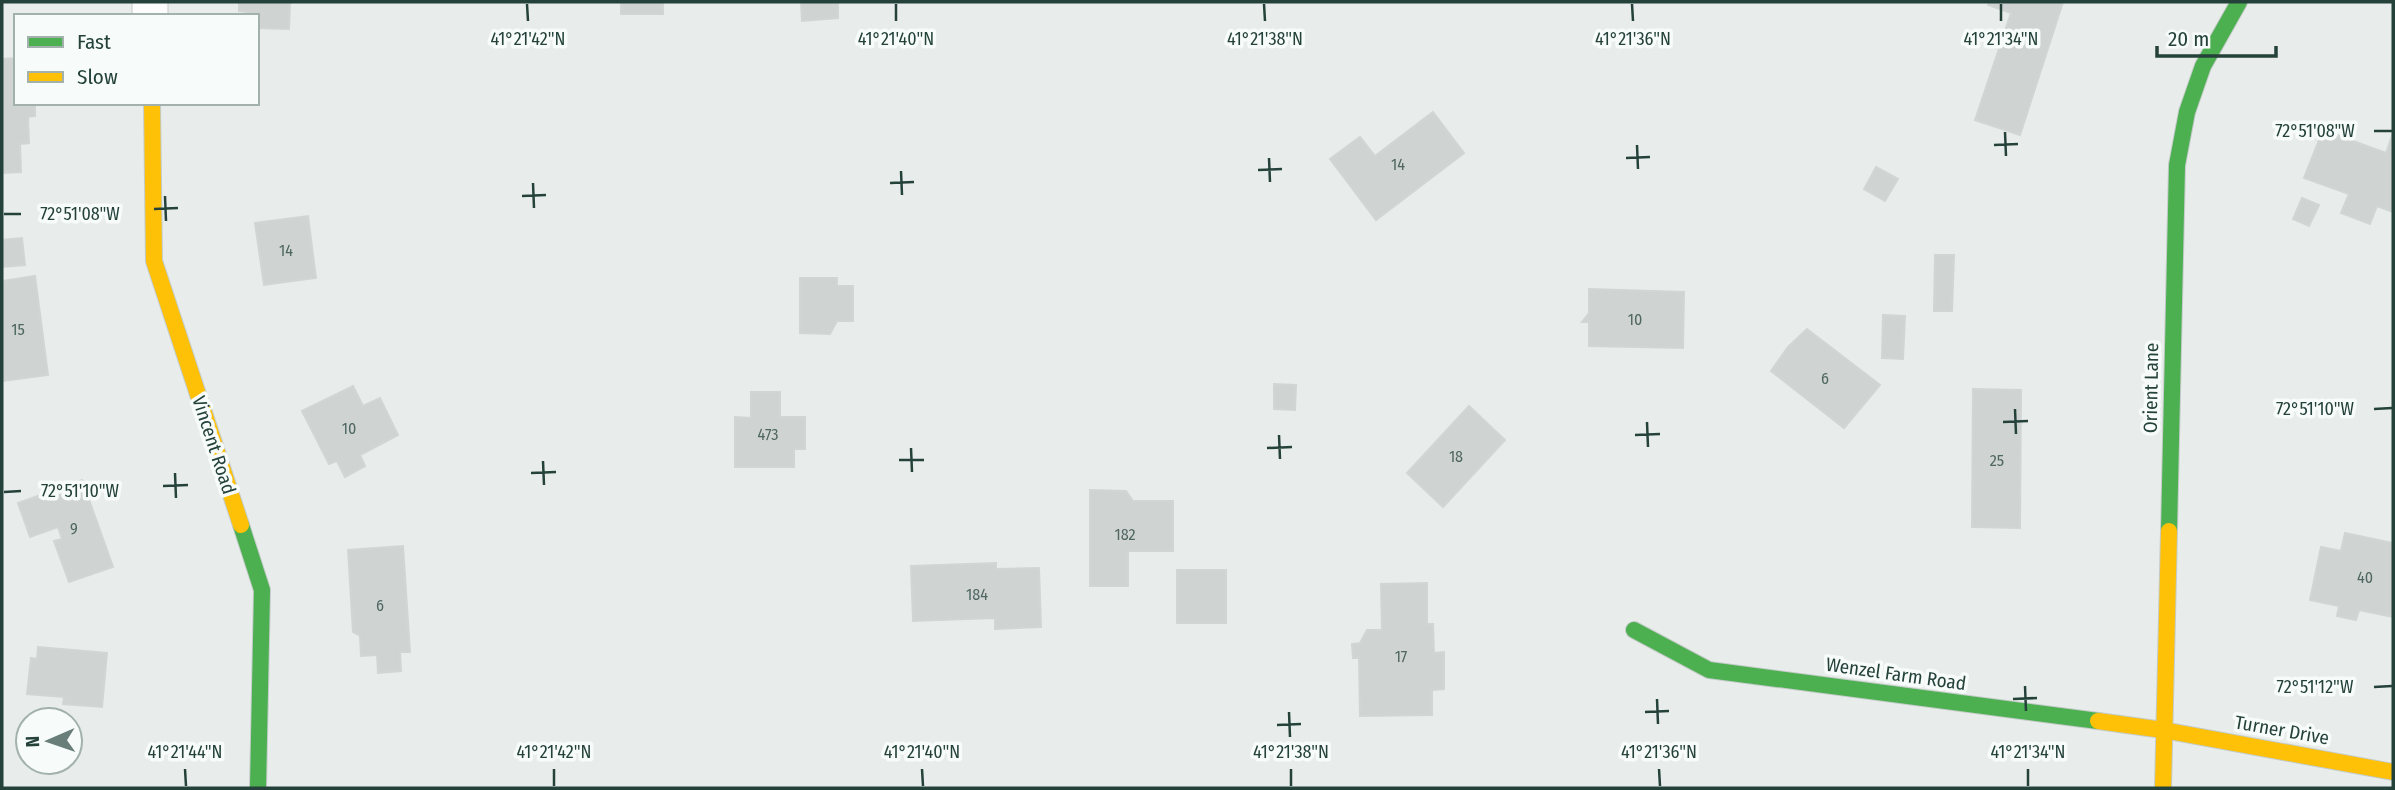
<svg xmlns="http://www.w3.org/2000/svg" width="2395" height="790" font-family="'Fira Sans Condensed',sans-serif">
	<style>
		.building { fill: #cfd4d2; stroke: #d1d6d4; stroke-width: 2 }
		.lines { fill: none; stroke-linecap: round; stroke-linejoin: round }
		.street-casing { stroke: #c5cac8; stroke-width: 37 }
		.fast-casing { stroke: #c3cbc8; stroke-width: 18 }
		.slow-casing { stroke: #c3cbc8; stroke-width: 18 }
		.street { stroke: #fcfcfc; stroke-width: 35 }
		.fast { stroke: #4caf50; stroke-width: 16 }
		.slow { stroke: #ffc107; stroke-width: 16 }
		.ticks { fill: none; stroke: #24423a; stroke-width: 2.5 }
		.labels { text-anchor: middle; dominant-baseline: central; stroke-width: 7; stroke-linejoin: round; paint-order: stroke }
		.number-label { font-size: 16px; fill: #506761 }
		.street-label { font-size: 19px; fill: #24423a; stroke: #f7fbf9 }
		.ticks-label { font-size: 18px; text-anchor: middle; fill: #24423a; stroke: #f7fbf9; stroke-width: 7; stroke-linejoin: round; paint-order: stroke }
	</style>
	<rect width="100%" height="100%" fill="#e8edeb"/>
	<path class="building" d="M239,2H290L289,29L257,28V16H247V12L239,11Z
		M621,2H663V14H621Z
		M801,2H838V18L802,21Z
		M1989,2H2063L2020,135L1975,120L2011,13L1988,5Z
		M16,58V103H35V116L28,117L29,143L20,144L21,172L2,173V59Z
		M1433,112L1464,153L1376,220L1330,159L1360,137L1375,156Z
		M2323,130L2386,153L2393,133V212L2377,206L2370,224L2341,213L2349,194L2304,178Z
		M1876,167L1898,179L1885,201L1864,189Z
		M2302,198L2319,205L2309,226L2293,219Z
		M308,216L316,278L264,285L255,223Z
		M22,238L25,265L2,267V240Z
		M1935,255H1954L1952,311H1934Z
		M35,276L48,375L2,381V281Z
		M800,278H837V286H853V321H837L830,334L800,333Z
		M1589,289L1684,292L1683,348L1589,346V322H1582L1589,313Z
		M1883,315L1905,316L1903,359L1882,358Z
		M1807,329L1880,385L1844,428L1771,371L1788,347Z
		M1274,384L1296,385L1295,410L1274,409Z
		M353,386L363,406L380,398L398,435L360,455L365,466L345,477L337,461L329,464L302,411Z
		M1973,389L2021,390L2020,528L1972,527Z
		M751,392H780V417H805V449H794V467H735V417L751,418Z
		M1469,406L1505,440L1443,507L1407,473Z
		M82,480L113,567L69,582L54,541L62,539L58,527L30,537L18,503Z
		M1090,490L1126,491L1133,501H1173V551H1128V586H1090Z
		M2345,533L2393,543V617L2359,610L2356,620L2337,616L2339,606L2310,600L2321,547L2341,551Z
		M403,546L410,652H400L401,671L378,673L377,655L361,656L360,636L353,632L348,550Z
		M996,563V569L1039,568L1041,627L995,629V618L913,621L911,566Z
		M1177,570H1226V623H1177Z
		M1427,583V624H1433L1434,653L1444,652V689L1432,690V715L1360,716L1359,658H1353L1352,644L1360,643L1367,630H1382L1381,584Z
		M38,647L107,653L102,707L63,704L64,697L27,694L31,658L37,659Z"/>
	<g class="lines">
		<defs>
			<path id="street" d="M150,2V16"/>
			<path id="fast" d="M241,525L262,590L258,788
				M2169,531L2177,165L2187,112L2203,66L2239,2
				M1634,630L1709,670L2098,721"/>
			<path id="slow" d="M152,103L154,261L241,525
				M2098,721L2163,730L2393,772
				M2163,788L2169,531"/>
		</defs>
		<use href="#street" class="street-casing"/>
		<use href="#fast" class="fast-casing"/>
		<use href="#slow" class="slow-casing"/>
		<use href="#street" class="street"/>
		<use href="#fast" class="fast"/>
		<use href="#slow" class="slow"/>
	</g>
	<path class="ticks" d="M527,4L528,21M896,4V21M1264,4L1265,21M1632,4L1633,21M2001,4V21M2374,131H2392M2005,132L2006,156M1637,145L1638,169M1994,145L2018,144M1269,158L1270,182M1626,158L1650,157M1258,170L1282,169M901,171L902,195M533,183L534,208M890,183L914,182M165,196L166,221M522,196L546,195M154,209L178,208M4,214H21M2015,409L2016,434M2374,409L2392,408M1647,422L1648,447M2003,422L2028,421M1279,435L1280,459M1635,435L1660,434M911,448L912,472M1267,448L1292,447M899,460H924M543,461L544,485M175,473L176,498M531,473L556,472M163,486L188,485M4,492L21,491M2025,686L2026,711M2374,687L2392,686M1657,699L1658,724M2013,699L2037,698M1289,712L1290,737M1645,712L1669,711M1277,725L1301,724M185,769L186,786M554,769V786M922,769L923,786M1291,769V786M1659,769L1660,786M2028,769V786"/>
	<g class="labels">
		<g class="number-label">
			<text x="1398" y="164">14</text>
			<text x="286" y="250">14</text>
			<text x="1635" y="319">10</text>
			<text x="18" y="329">15</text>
			<text x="1825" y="378">6</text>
			<text x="349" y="428">10</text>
			<text x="768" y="434">473</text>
			<text x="1456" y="456">18</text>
			<text x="1997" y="460">25</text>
			<text x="74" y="528">9</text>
			<text x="1125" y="534">182</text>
			<text x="2365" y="577">40</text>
			<text x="977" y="594">184</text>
			<text x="380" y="605">6</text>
			<text x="1401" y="656">17</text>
		</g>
		<g class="street-label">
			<text transform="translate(2151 388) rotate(-89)">Orient Lane</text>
			<text transform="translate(214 445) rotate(72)">Vincent Road</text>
			<text transform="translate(1896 674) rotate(8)">Wenzel Farm Road</text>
			<text transform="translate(2282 730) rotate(10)">Turner Drive</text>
		</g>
	</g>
	<g class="ticks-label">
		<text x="528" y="45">41°21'42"N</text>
		<text x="896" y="45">41°21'40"N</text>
		<text x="1265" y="45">41°21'38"N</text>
		<text x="1633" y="45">41°21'36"N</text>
		<text x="2001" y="45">41°21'34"N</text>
		<text x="2315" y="137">72°51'08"W</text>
		<text x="80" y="220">72°51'08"W</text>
		<text x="2315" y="415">72°51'10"W</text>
		<text x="80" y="497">72°51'10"W</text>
		<text x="2315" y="693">72°51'12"W</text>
		<text x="185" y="758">41°21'44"N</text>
		<text x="554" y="758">41°21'42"N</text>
		<text x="922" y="758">41°21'40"N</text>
		<text x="1291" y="758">41°21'38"N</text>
		<text x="1659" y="758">41°21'36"N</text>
		<text x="2028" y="758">41°21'34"N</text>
	</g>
	<rect width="2395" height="790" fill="none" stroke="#24423a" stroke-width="7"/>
	<rect x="14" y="14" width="245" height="91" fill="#f7fbf9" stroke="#a3b1ad" stroke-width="2"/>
	<rect x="28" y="37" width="35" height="10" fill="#4caf50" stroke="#a3b1ad" stroke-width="2"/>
	<text x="77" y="49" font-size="21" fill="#24423a">Fast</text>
	<rect x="28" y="72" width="35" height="10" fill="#ffc107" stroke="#a3b1ad" stroke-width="2"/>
	<text x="77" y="84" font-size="21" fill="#24423a">Slow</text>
	<g transform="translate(49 741) rotate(268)"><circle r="33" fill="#f7fbf9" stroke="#a3b1ad" stroke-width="2"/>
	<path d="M0-5L12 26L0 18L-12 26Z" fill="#697e78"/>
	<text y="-10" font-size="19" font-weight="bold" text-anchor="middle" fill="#24423a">N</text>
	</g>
	<path d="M2157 46v10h119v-10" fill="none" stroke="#24423a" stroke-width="3.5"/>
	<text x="2168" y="46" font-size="21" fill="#24423a" stroke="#f7fbf9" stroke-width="5" paint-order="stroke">20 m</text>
</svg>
